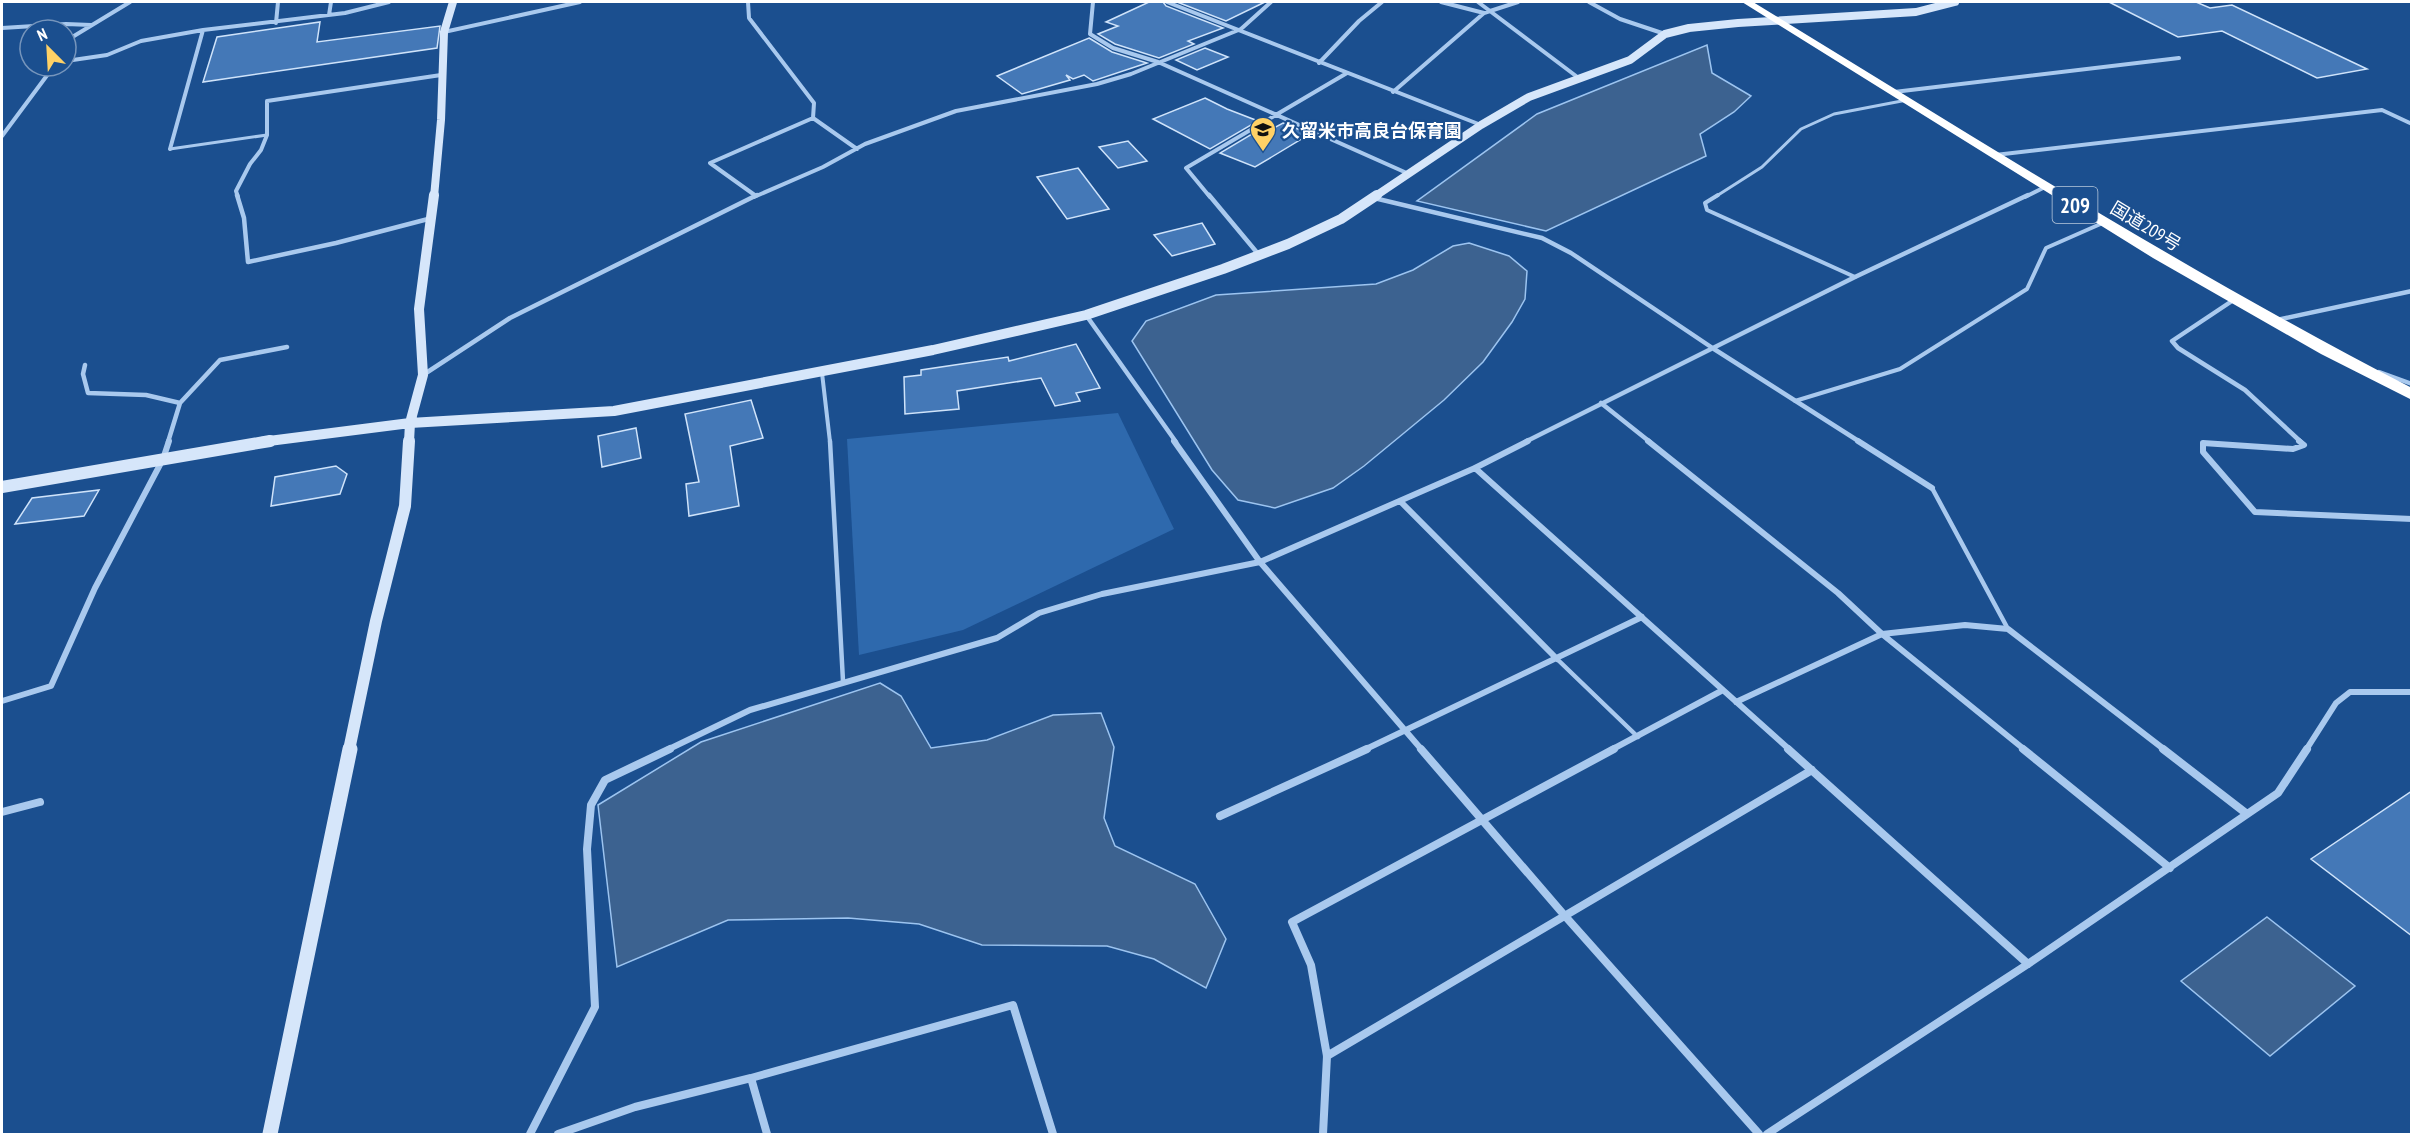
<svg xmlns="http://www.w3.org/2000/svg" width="2413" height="1136" font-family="'PT Sans Narrow','Noto Sans JP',sans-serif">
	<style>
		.green { fill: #2e69ad }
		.water { fill: #3c6290; stroke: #9cc4f0; stroke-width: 1.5 }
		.building { fill: #4478b7; stroke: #cfe3fa; stroke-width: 1.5 }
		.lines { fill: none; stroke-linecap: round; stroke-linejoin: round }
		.lane-far2 { stroke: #a9c9ee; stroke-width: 3 }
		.lane-far1 { stroke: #a9c9ee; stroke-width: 4 }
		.lane { stroke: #a9c9ee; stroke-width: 4.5 }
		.street-far3 { stroke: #a9c9ee; stroke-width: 4 }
		.street-far2 { stroke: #a9c9ee; stroke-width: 4.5 }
		.street-far1 { stroke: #a9c9ee; stroke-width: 6 }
		.street { stroke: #a9c9ee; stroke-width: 8 }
		.secondary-far3 { stroke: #d6e6fa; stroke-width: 8 }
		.secondary-far2 { stroke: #d6e6fa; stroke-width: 10 }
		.secondary-far1 { stroke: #d6e6fa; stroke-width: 12 }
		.secondary { stroke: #d6e6fa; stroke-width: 15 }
		.highway { fill: #fff; fill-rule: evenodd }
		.labels { text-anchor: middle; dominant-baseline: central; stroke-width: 4.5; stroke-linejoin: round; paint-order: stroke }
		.far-poi-label { font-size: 18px; font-weight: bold; fill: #fff; stroke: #1b4f8f; text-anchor: start }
		.far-street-label { font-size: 18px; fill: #fff; stroke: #1b4f8f }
		.shield { fill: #1b4f8f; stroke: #bbcadd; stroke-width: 1.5 }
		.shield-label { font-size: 21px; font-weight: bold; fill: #fff }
	</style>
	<rect width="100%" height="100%" fill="#1b4f8f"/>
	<path class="green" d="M1118,413L1174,529L963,630L859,655L847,439Z"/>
	<path class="water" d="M1707,45L1712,73L1751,96L1734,112L1700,134L1706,156L1546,231L1417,201L1537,114Z
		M1469,243L1509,256L1527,271L1525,299L1512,322L1483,362L1444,400L1364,466L1333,488L1275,508L1238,500L1212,470L1132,341L1146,321L1216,295L1376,284L1413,270L1453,246Z
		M880,683L901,696L931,748L987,740L1053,715L1101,713L1114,747L1104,818L1115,846L1195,884L1226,939L1206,988L1154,959L1107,946L982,945L919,924L848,918L728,920L617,967L598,805L701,742Z
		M2267,917L2355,986L2270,1056L2181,981Z"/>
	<path class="building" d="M1149,2H1163L1166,6L1223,28L1188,41L1194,44L1159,58L1115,44L1098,34L1118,26L1106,22Z
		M1177,2H1265L1226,21Z
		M2109,2H2196L2210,8L2232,5L2367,69L2317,78L2222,31L2178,37Z
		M320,22L317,42L440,26L437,48L203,82L217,37Z
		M1089,38L1112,52L1147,63L1093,81L1084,75L1073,79L1066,75L1070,80L1022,94L997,76Z
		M1205,48L1228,57L1197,70L1176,60Z
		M1205,98L1227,109L1258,121L1210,149L1153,119Z
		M1283,123L1310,134L1255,167L1220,153L1267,125L1274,128Z
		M1128,141L1147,161L1118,168L1099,147Z
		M1078,168L1109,209L1067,219L1037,177Z
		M1202,223L1215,244L1172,256L1154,235Z
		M1076,344L1100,388L1076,393L1080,401L1055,406L1041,378L957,391L959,409L905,414L904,377L921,375V370L1008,357L1009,361Z
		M751,400L763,438L730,446L739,506L689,516L686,484L699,482L685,414Z
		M636,428L641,458L602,467L598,436Z
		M336,466L347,474L340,494L271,506L275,477Z
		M99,490L84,516L15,524L32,498Z
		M2412,791V936L2311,859Z"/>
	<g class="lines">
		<path class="lane-far2" d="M170,149L267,135
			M1715,197L1762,167L1801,129L1834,114L1907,100"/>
		<path class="lane-far1" d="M1718,195L1705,203L1707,210L1855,277
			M822,373L830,442
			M1795,401L1900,369L2027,289L2046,248L2105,222"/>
		<path class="lane" d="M830,441L843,681
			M1932,488L2008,629
			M1557,659L1638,737"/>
		<path class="street-far3" d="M748,2L749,18L814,103L813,118L857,149
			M1093,2L1090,34L1113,48L1158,62L1409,174
			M1167,2L1481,125
			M1441,2L1484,13
			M1478,2L1580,79
			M1589,2L1620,19L1665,34
			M329,15L331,2
			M276,23L278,2
			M2,28L66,24L91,25
			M444,32L580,2
			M66,49L74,36L130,2
			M66,61L107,55L141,41L203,30L345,13L389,2
			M1319,63L1359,21L1382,2
			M1393,92L1484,13L1518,2
			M1894,92L2179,58
			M2,136L54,66
			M170,149L203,30
			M1995,155L2382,110L2412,124
			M756,196L710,163L813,118
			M238,197L236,191L250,164L261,150L267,135V101L441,75
			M754,197L823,167L865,144L956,111L1097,84L1131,74L1241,29L1271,2
			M1210,197L1186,168L1347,73
			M2025,197L2045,187"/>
		<path class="street-far2" d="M237,195L244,218L248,262L336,243L432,218
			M1209,195L1259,255
			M1374,198L1542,238L1571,253L1714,349L1860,442
			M2235,299L2172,341L2178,348L2245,390L2301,442
			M1086,315L1176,442
			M2277,320L2412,291
			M85,365L83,374L88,393L146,395L180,403L168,442
			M2379,372L2412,384
			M423,375L510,318L757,195
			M180,403L220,360L287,347
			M1601,403L1650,442
			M1525,442L1855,277L2028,195"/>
		<path class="street-far1" d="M1174,441L1260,562L1422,750
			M1648,441L1838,593L1882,634L2025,750
			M1858,441L1932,488
			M2299,441L2304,445L2293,449L2203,443V452L2255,512L2412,519
			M1475,468L1790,750
			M1400,501L1557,659
			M2,701L51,686L95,588L163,459L169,441
			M1736,702L1882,634L1965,625L2008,629L2165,750
			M667,750L750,710L997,638L1039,613L1102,594L1260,562L1475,468L1528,441
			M1364,750L1642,617
			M1611,750L1723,690
			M2306,750L2336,703L2350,692H2412"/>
		<path class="street" d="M1421,749L1565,916L1759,1134
			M1788,749L2028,964
			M2023,749L2170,868
			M2163,749L2247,814
			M2,812L40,802
			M1220,816L1367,749
			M1327,1056L1812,770
			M751,1078L767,1134
			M530,1134L595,1007L587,849L591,805L605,780L670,749
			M558,1134L635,1107L751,1078L1013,1005L1053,1134
			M1323,1134L1327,1056L1311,965L1292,922L1614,749
			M1767,1134L2028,964L2278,793L2307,749"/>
		<path class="secondary-far3" d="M434,197L441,120L444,32L453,2
			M1374,197L1481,125L1529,97L1630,60L1665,34L1689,28L1738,23L1916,12L1955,2"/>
		<path class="secondary-far2" d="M261,442L410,423L614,411L933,350L1086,315L1223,269L1288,244L1341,219L1377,195
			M409,442L410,423L423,375L419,309L434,195"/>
		<path class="secondary-far1" d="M2,487L270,441
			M349,750L376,621L405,506L409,441"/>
		<path class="secondary" d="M270,1134L350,749"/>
		<path class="highway" d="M1742,2H1753C1971,135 2185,271 2412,388V400L2321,354L2153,258Z"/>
	</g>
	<defs>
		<symbol id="school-pin" viewBox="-11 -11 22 30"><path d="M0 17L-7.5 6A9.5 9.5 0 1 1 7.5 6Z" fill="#ffd166" stroke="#1b4f8f"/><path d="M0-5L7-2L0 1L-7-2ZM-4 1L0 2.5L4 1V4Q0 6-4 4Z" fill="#111"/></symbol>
	</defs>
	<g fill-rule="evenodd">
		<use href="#school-pin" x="1248" y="115" width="30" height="40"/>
	</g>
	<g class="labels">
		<g class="far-poi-label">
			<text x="1282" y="130">久留米市高良台保育園</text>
		</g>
		<g class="far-street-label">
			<text transform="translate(2146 226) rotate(31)">国道209号</text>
		</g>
		<rect class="shield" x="2052.5" y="187" width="45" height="36" rx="4.5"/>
		<g class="shield-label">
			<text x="2075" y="205">209</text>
		</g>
	</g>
	<rect width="2413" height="1136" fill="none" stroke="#ffffff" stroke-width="6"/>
	<g transform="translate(48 48) rotate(336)"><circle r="28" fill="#1b4f8f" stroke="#7695bc" stroke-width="1.5"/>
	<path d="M0-4.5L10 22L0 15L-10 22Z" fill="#ffd166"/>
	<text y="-9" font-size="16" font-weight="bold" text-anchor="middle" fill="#ffffff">N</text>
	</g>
</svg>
